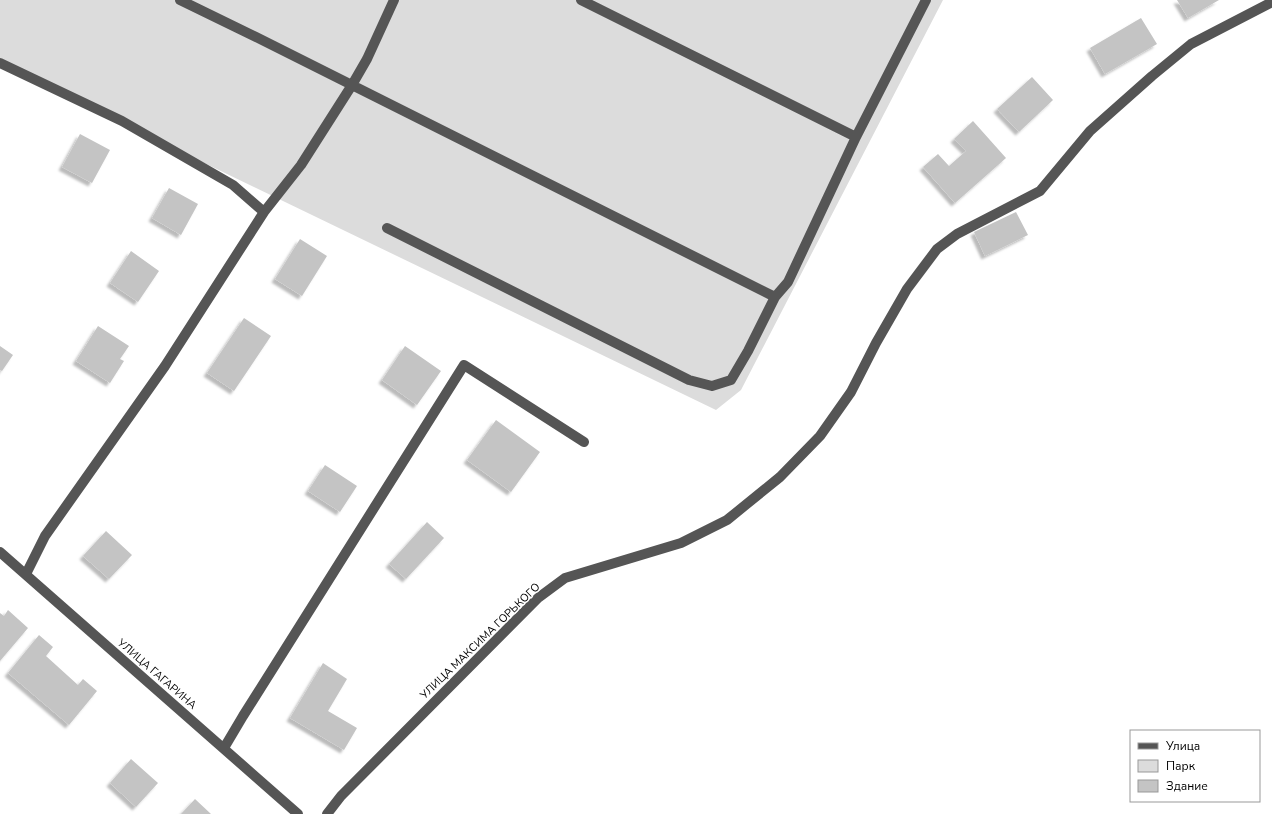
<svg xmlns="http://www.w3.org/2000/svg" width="1272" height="814" font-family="'Nunito Sans',sans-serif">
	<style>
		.green { fill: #dcdcdc }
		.building { fill: #c4c4c4; filter: url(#shadow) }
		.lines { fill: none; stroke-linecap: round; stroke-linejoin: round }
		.minor { stroke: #555; stroke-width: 10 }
		.labels { text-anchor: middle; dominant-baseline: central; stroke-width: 3; stroke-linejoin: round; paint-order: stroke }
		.street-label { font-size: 11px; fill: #000; stroke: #fff }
	</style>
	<defs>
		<filter id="shadow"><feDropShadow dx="-3.5" dy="3.5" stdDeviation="1" flood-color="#0004"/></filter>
	</defs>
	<rect width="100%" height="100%" fill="#fff"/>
	<path class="green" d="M0,0H943L741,390L716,410L82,104L0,66Z"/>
	<path class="building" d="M1177,0H1219L1188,18Z
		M1141,18L1157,44L1105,74L1090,48Z
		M1032,77L1053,100L1019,132L997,109Z
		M973,121L1006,158L955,203L923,167L938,154L949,166L966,151L954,139Z
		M80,134L110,150L92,183L62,167Z
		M169,188L198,204L181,235L152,218Z
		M1016,212L1028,235L985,256L974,232Z
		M300,239L327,256L302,296L275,279Z
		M131,251L159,271L138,302L110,283Z
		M244,318L271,336L234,391L207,373Z
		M98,326L129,346L120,359L124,361L110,383L76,361Z
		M0,346L13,355L2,371L0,370Z
		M405,346L441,371L417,405L382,380Z
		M496,420L540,452L511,492L467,460Z
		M325,465L357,486L340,512L308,491Z
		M427,522L444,538L406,579L389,564Z
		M106,531L132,555L109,579L83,556Z
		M8,610L28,628L0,661V613L4,616Z
		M39,635L53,647L46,656L78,685L83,679L97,691L69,725L8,673Z
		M323,663L347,679L328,711L357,728L344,750L290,718Z
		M131,759L158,783L136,807L110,783Z
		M195,799L211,814H181Z"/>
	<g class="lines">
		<path class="minor" d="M180,0L256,37L775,297L788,282L856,137L926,0
			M581,0L856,137
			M0,63L122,121L233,185L264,212
			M387,228L689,380L712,386L731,380L748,351L775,297
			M0,552L298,814
			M26,574L45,536L165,366L264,212L301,165L352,85L367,59L394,0
			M224,748L243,716L464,365L584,442
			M327,814L341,796L538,598L565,578L681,543L727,520L780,477L820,436L851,392L876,343L907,289L937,249L957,234L1040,191L1090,131L1152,76L1191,44L1272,2"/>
	</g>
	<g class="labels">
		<g class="street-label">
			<text transform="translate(480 641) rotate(-44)">УЛИЦА МАКСИМА ГОРЬКОГО</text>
			<text transform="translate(157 674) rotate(41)">УЛИЦА ГАГАРИНА</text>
		</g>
	</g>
	<rect x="1130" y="730" width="130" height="72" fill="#ffffff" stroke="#999999"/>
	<rect x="1138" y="743" width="20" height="6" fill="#555555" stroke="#999999"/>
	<text x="1166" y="750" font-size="12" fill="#000000">Улица</text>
	<rect x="1138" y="760" width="20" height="12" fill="#dcdcdc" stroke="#999999"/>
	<text x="1166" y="770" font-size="12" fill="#000000">Парк</text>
	<rect x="1138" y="780" width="20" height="12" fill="#c4c4c4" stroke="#999999"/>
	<text x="1166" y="790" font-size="12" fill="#000000">Здание</text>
</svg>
